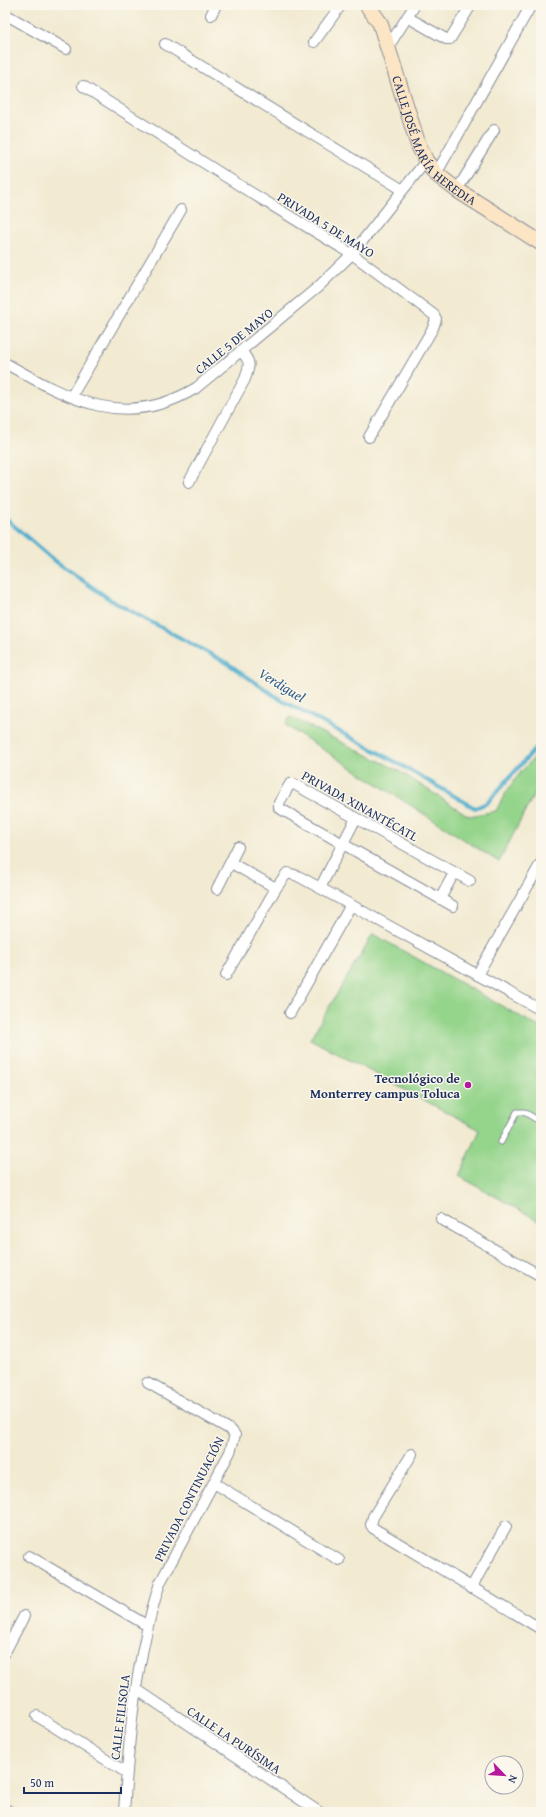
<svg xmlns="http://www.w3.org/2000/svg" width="546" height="1817" font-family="'Gentium Book Plus',serif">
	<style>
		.green { fill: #94d48b; stroke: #588274 }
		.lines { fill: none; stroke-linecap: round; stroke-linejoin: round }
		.stream { stroke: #50aece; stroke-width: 4 }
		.lane-casing { stroke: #868c98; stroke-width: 7 }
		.street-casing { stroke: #868c98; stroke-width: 12 }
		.secondary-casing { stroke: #868c98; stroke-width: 17 }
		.lane { stroke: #fff; stroke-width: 5 }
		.street { stroke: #fff; stroke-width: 10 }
		.secondary { stroke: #fce5c4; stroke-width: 15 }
		.poi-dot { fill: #b5179e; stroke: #fbf7ec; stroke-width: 1.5 }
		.labels { text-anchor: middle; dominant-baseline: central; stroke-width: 3; stroke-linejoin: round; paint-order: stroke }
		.street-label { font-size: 13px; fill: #1b2f5e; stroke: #fbf7ec }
		.poi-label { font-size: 13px; font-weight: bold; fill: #1b2f5e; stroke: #fbf7ec; text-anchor: end }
		.water-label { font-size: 14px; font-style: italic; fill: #2e5b85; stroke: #fbf7ec }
	</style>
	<rect width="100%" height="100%" fill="#fbf7ec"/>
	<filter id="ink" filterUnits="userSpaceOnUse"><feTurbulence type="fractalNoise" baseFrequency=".025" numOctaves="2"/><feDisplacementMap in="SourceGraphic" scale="8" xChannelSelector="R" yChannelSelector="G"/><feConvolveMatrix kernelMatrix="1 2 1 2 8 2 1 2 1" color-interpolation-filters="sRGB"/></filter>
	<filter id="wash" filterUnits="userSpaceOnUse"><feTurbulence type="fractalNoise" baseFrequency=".012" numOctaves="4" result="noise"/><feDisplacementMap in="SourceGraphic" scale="16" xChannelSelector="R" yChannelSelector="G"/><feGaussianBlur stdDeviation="0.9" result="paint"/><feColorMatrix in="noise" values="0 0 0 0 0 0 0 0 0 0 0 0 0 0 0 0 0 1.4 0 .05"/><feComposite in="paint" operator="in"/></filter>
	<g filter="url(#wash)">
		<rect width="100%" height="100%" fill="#f2ead1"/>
		<path class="green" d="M290,717L396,769L469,816L496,811C508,786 521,770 541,751V781L499,862L285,725Z
			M373,934L541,1028V1222L459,1176L480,1130L310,1039Z"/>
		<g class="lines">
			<path class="stream" d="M5,518L51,558L112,601L227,663L281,700L385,756L475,808L487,803L541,742"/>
		</g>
	</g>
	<g filter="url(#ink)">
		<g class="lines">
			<defs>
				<path id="lane" d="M501,1142L517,1112H524L541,1122"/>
				<path id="street" d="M5,14L66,49
					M211,15L216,5
					M407,17L446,39H450L471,5
					M314,42L341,5
					M165,44L403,190
					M388,47L415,5
					M83,86L250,192L352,254L434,315L436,319L433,328L369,437
					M436,174L530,7
					M457,190L494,130
					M5,363C70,400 125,431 196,388L318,287L352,254L426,161
					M71,397L181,210
					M189,482L245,379C250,365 251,362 241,351
					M231,863L276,888
					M320,888L356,818
					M217,889L238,847
					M440,899L454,873
					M453,906L279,808V803L290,784H294L470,881
					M226,975L276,888L287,873L298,876L351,905L541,1010
					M477,975L541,863
					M290,1013L351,905
					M441,1219L541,1276
					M412,1454L373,1517L371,1525L373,1528L541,1629
					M214,1483L339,1560
					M29,1556L148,1626
					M471,1588L506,1526
					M5,1652L24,1616
					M136,1689L319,1812
					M37,1716L127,1773
					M5,1809L10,1812
					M124,1812C129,1735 136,1657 160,1583L230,1452L235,1435L231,1430L148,1383"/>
				<g id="secondary">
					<path id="s1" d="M367,5L380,23L418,144L426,161L436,174L457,190L541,243"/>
				</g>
			</defs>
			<use href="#lane" class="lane-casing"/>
			<use href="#street" class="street-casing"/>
			<use href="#secondary" class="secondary-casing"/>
			<use href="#lane" class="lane"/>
			<use href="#street" class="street"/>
			<use href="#secondary" class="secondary"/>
		</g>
	</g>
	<circle class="poi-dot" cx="468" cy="1085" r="4"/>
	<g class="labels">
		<g class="street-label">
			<text stroke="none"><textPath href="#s1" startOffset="155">CALLE JOSÉ MARÍA HEREDIA</textPath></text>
			<text transform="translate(326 225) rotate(32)">PRIVADA 5 DE MAYO</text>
			<text transform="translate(234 341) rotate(-39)">CALLE 5 DE MAYO</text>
			<text transform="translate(360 806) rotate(29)">PRIVADA XINANTÉCATL</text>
			<text transform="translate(189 1499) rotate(-63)">PRIVADA CONTINUACIÓN</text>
			<text transform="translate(120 1717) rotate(-83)">CALLE FILISOLA</text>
			<text transform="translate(234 1740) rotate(34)">CALLE LA PURÍSIMA</text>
		</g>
		<g class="poi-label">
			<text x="460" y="1078">Tecnológico de<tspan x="460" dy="15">Monterrey campus Toluca</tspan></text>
		</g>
		<g class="water-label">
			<text transform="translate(282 685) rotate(32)">Verdiguel</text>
		</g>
	</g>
	<rect width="546" height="1817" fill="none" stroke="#fbf7ec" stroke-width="20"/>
	<g transform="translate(504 1775) rotate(115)"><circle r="19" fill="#fbf7ec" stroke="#a1a7b3"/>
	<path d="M0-3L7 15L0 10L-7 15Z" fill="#b5179e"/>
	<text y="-6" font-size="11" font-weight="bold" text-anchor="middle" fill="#1b2f5e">N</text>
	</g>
	<path d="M24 1787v6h97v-6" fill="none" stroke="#1b2f5e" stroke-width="2"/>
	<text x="30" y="1787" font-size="12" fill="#1b2f5e" stroke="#fbf7ec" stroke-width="3" paint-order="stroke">50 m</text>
</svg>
